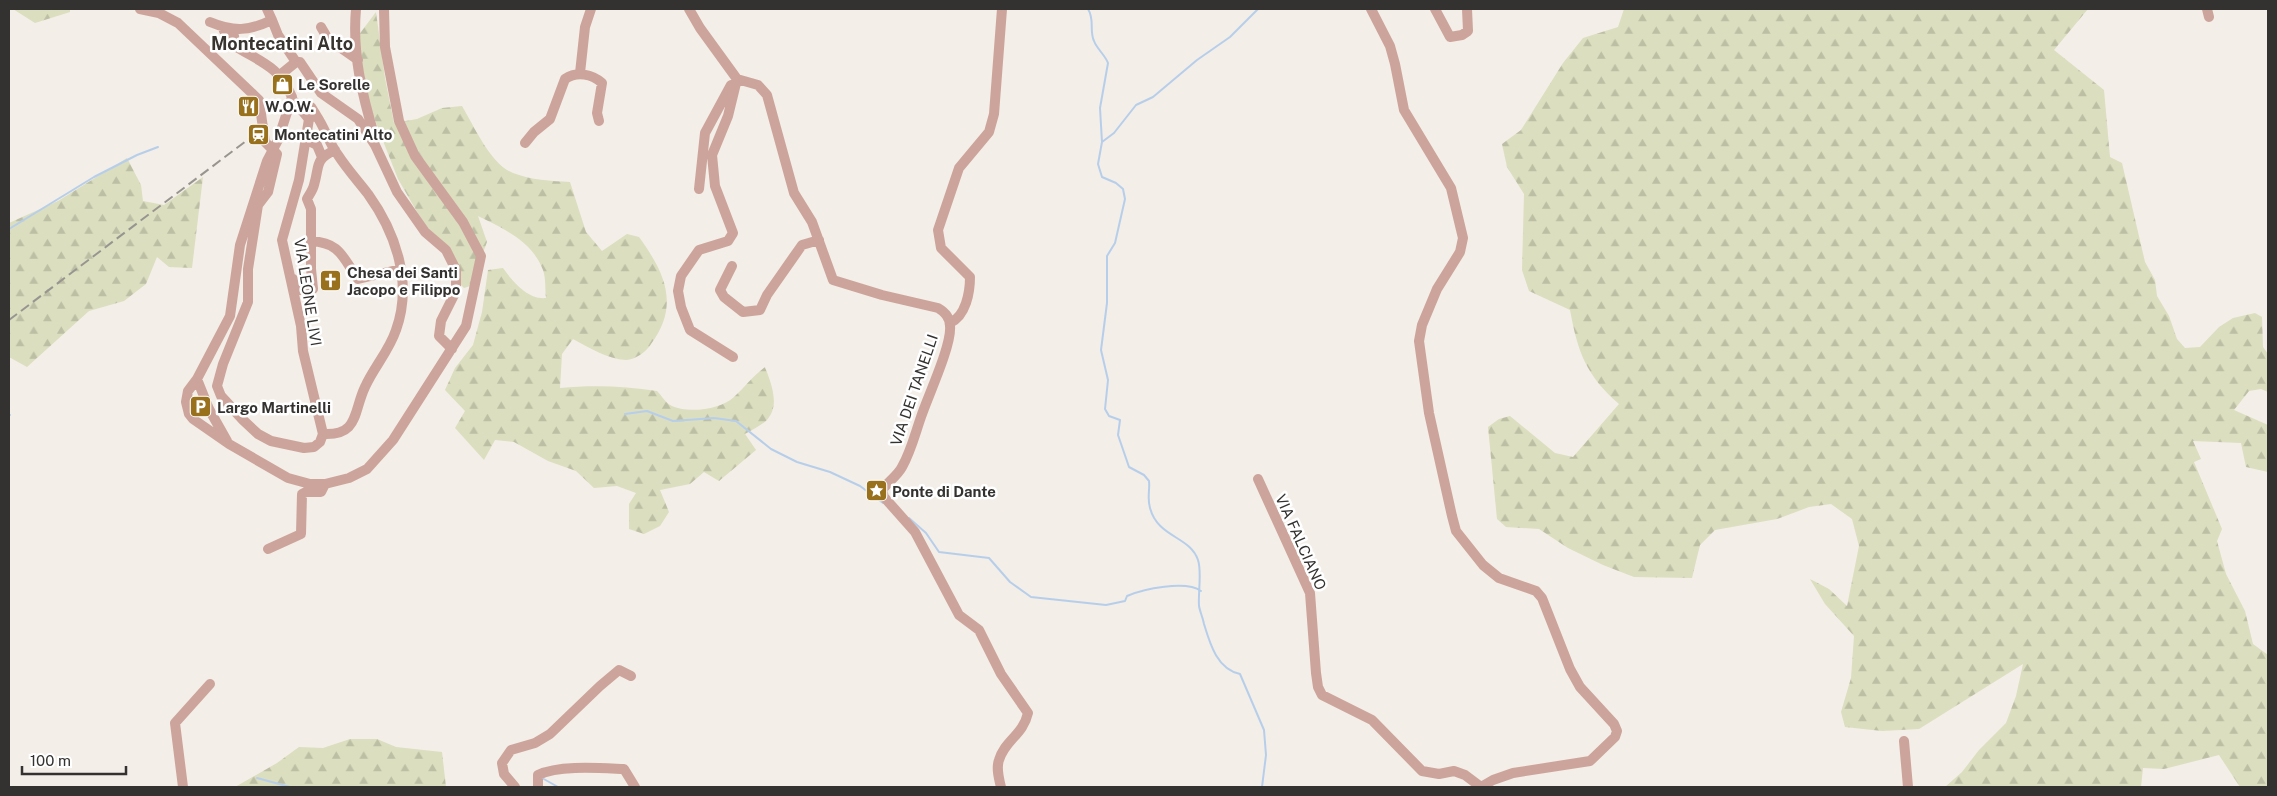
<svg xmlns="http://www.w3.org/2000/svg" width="2277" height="796" font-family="'Public Sans',sans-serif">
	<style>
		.forest { fill: url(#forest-firs) }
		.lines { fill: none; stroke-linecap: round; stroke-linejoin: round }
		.stream { stroke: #b7ceeb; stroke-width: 2 }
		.minor { stroke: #cca49b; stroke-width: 10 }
		.rail { stroke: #989590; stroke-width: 2; stroke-dasharray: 10 5; stroke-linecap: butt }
		.labels { text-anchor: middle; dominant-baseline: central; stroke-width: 5; stroke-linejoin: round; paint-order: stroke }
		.poi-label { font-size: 15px; font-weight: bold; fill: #343230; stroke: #fff; text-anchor: start }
		.street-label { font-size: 15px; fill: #343230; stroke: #fff }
		.quarter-label { font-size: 18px; font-weight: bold; fill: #38342f; stroke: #fff }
	</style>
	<defs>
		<pattern id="forest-firs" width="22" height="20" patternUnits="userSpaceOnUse" patternTransform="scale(1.25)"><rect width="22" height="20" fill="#dbdebf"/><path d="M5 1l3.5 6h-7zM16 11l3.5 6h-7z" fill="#bdbfa4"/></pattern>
	</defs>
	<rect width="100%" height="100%" fill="#f3eee7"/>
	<path class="forest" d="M13,9H70V12L35,23Z
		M1624,9H2088L2054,50L2104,90L2110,157L2122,163L2145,262L2155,280L2157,296L2169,316L2177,339L2185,348L2200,347L2219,327L2233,318L2255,313L2262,317L2263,347L2268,354V392L2261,389L2249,391L2234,410L2268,425V472L2246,467L2241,443L2193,441L2201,459L2194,462L2222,529L2217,541L2226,574L2245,611L2253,644L2268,655V787H2240L2219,755L2164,769L2143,768L2141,787H1945L1962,772L1979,750L2006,723L2016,696L2023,664L1919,729L1882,731L1845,727L1841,712L1851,678L1854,636L1825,604L1810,579L1829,589L1847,606L1859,546L1852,519L1831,504L1809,507L1777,519L1715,530L1700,545L1692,578L1634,577L1603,565L1568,548L1539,529L1506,527L1497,519L1488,427L1499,419L1510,416L1555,453L1573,457L1619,404C1586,375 1578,353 1570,310L1529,291L1522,270L1524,194L1507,167L1502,144L1521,130L1563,63L1583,38L1618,27Z
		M376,12L385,78L394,123L417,119L442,108L462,106C474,126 491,165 513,173C531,180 551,181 570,182L586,232L602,251L627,234L639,237C665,273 680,305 651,344C647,351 635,360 626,360C607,359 590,348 573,339L562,354L560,388C593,385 624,386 657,391C661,395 666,403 670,405C687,414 720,410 734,397C745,387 752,377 765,367C771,383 781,406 766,421C760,426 752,430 745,434L756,450L719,481L704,472L690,484L660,490L669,512L660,526L644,534L629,529V504L636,493L617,486L594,488L576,471L548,461L514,442L495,440L484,460L455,428L465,411L445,390L455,368L473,345L482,312L488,270L503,268C513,282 528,300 546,298C545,290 546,278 543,270C532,241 504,229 478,216L487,242L470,286L464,288L460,284L450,247L427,229L398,179L367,100L358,36Z
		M127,158L141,185L143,201L164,205L203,177L192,268L169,267L157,257L146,284L124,301L89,311L27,367L9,357V223L58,201Z
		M350,739H377L396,747L442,752L446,787H235L277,763L299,747L323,748Z"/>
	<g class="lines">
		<path class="stream" d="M1088,9C1095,20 1089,30 1094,41C1097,49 1105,55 1108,63L1100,108L1102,142L1098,164L1102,177L1116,183L1123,189L1125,199L1115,243L1107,256V303L1101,350L1108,380L1105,409L1109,416L1120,420L1118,435L1129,467L1144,475L1149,481C1150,490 1147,498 1150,508C1158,538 1190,536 1198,560C1202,572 1198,593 1199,606C1200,612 1203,618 1204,624C1210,644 1217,669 1240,674L1264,730L1266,755L1262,787
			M1102,142L1114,133L1136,105L1153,97L1197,60L1230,37L1258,9
			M9,229L94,177L137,155L158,147
			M625,414L647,411L673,421L714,418L736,421L771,449L797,462L830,472L860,486L883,503
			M9,415H10
			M909,518L926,533L939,552L989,558L1010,582L1031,597L1106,605L1125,601L1127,596C1143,589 1186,580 1201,591
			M257,778L290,787
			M542,778L558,787"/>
		<path class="minor" d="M140,9L159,13L178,23L259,100L265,142L277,154L268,192L258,205L248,269V302L223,364L217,386L221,396L243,420L258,434L271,441L304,448L314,447L320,442L323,434
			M267,9L272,20
			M356,9C352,53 362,95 375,138
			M689,9L700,28L737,79L758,85L767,95L794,193L812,222L833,280L882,295L938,308C945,312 950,317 950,326C952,345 928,396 921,417C915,434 911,451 902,467C898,475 888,482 882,490L884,497L915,532L959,615L979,630L1001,674L1028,713C1023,735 1005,740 999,760C996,768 999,779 1001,787
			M1371,9L1390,46L1395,64L1404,110L1451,188L1463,238L1460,252L1437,289L1422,325L1419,341L1429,413L1452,516L1456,531L1483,565L1499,578L1536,591L1542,598L1570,669L1580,687L1614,724L1617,731L1615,737L1590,761L1513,773L1493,780L1481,787
			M1435,9L1450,37L1462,35L1468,31L1467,9
			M2207,9L2209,17
			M210,22C234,32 249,31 272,20L278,35L296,62L280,75
			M321,27L328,39L358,60
			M223,28L224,31L234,36L235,46C262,63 279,66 292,97L278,140L267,161L240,245L230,316L197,379L188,391L186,402L189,414L193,419L229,444L288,478L310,484H325L349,478L367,469L393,440L466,326L481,256L463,222L415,156L399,121L385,47L384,9
			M296,62H300L321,93L358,119L375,145L397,192L425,232L446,250L456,270V291L441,321L439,336L452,349
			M580,73L585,27L591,9
			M291,101L295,102L309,119L299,180L282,240L301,326L303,351L323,434
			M316,115C325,128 329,143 338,155C347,169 358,181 368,194C396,233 413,283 396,330C389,351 374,367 365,387C353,412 359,436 323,434
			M310,118L316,115L311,107
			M305,139L317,145L322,157
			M525,143L534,132L550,119L565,79C577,71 592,74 602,83L597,113L599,121
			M699,189L705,133L731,85
			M311,241C341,243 342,257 358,279L401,269
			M732,266L720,290L724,297L743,312L760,310L767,295L802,245L819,240
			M293,279L300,290L313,289L311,269V209L307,199C309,195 313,190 314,185C320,165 314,160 335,150
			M950,323C966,316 970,292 970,277L941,248L938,230L959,168L989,132L994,114L1002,9
			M733,357L690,330L681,307L678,291L681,276L699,250L728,241L733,233L715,186L712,155L728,116L737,79
			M197,379L209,409L227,441
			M1258,479L1310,593L1316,673L1318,687L1322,695L1372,720L1422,771L1439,774L1454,771L1465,775L1481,787
			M268,549L301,534L302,494L306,492H321L325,484
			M1904,741L1908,787
			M183,787L175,723L210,684
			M515,787L504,774L502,763L511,750L535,743L550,734L600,686L619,670L631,676
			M538,787V775C559,765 599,768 624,769L635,787"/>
		<path class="rail" d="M9,320L254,135"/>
	</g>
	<defs>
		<symbol id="shop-square" viewBox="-11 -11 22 22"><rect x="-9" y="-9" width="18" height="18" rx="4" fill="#99711d" stroke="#fff"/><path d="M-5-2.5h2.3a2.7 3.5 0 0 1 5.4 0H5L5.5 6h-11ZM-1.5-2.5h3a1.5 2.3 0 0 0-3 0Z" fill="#fff"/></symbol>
		<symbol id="restaurant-square" viewBox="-11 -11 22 22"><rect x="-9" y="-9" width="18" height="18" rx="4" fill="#99711d" stroke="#fff"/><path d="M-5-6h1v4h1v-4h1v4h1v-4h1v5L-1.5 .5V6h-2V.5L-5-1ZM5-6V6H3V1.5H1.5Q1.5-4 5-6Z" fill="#fff"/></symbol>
		<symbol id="station-square" viewBox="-11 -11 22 22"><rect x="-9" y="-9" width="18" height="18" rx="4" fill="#99711d" stroke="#fff"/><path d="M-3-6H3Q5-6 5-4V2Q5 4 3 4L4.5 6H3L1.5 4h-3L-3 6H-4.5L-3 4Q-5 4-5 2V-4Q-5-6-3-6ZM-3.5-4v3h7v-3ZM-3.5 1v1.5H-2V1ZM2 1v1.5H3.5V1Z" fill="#fff"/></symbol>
		<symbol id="church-square" viewBox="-11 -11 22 22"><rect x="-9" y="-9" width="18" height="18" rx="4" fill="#99711d" stroke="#fff"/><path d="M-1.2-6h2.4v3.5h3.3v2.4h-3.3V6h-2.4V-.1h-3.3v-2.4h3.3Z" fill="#fff"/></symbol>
		<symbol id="parking-square" viewBox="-11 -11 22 22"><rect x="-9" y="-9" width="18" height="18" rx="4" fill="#99711d" stroke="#fff"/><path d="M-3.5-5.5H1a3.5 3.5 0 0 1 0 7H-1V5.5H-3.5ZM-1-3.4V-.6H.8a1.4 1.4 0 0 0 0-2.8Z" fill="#fff"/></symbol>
		<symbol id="sight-square" viewBox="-11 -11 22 22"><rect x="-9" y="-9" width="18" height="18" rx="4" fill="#99711d" stroke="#fff"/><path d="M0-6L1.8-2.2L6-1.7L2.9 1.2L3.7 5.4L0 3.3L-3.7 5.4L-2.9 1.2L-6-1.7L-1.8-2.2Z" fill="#fff"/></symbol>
	</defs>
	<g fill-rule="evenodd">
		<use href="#shop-square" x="270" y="72" width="25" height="25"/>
		<use href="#restaurant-square" x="236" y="94" width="25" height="25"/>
		<use href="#station-square" x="246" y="122" width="25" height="25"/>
		<use href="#church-square" x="318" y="268" width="25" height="25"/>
		<use href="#parking-square" x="188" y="394" width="25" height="25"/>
		<use href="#sight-square" x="864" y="478" width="25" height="25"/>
	</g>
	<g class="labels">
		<g class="poi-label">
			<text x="298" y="84">Le Sorelle</text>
			<text x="265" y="106">W.O.W.</text>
			<text x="274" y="134">Montecatini Alto</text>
			<text x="347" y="272">Chesa dei Santi<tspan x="347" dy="17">Jacopo e Filippo</tspan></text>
			<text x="217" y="407">Largo Martinelli</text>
			<text x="892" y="491">Ponte di Dante</text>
		</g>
		<g class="street-label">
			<text transform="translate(308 292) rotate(81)">VIA LEONE LIVI</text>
			<text transform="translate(914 390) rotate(-71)">VIA DEI TANELLI</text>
			<text transform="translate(1301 542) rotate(66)">VIA FALCIANO</text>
		</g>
		<g class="quarter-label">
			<text x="282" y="43">Montecatini Alto</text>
		</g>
	</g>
	<rect width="2277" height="796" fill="none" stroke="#343230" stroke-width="20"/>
	<path d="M22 766v8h104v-8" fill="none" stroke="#343230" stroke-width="2.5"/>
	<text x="30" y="766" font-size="15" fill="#343230" stroke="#ffffff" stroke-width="4" paint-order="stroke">100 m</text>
</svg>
